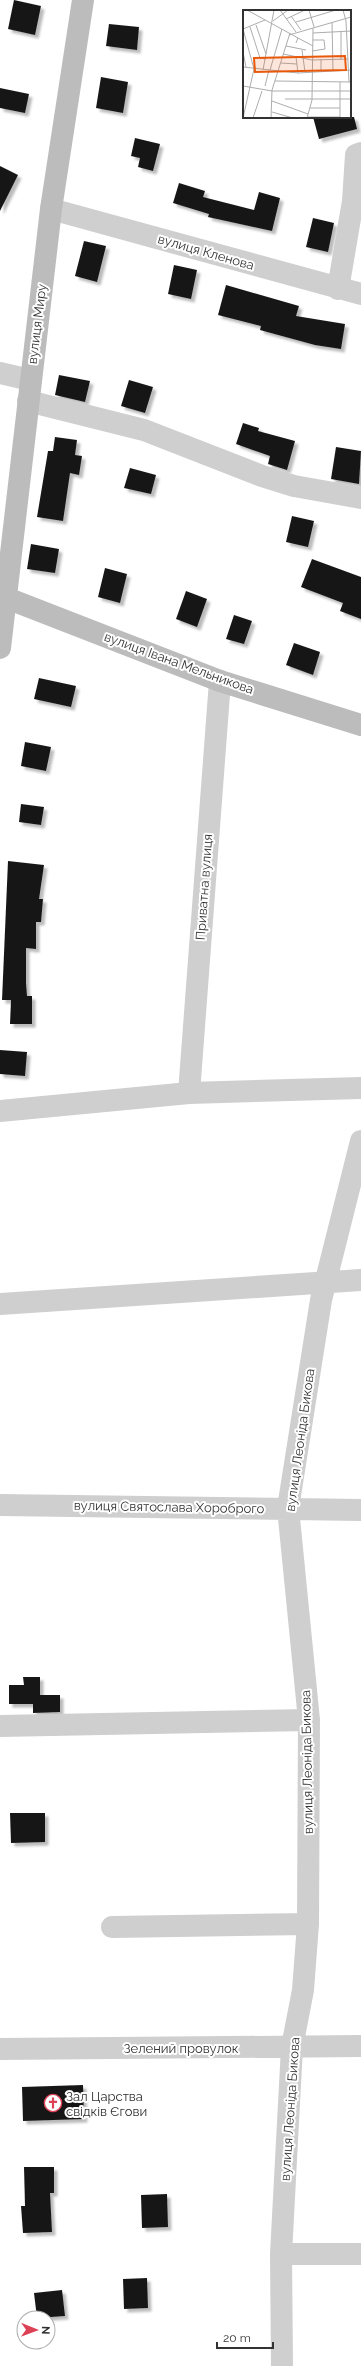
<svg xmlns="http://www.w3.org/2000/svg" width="361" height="2366" font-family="Raleway,sans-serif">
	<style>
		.building { fill: #191919; filter: url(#shadow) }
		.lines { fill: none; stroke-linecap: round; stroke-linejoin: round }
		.street { stroke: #cfcfcf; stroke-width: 22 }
		.secondary { stroke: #bcbcbc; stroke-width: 22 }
		.labels { text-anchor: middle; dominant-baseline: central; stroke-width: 4; stroke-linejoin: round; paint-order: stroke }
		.street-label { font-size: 13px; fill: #323232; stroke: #fff }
		.poi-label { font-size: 13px; fill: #323232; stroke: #fff; text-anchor: start }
		.inset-road { fill: none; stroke: #adadad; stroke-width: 1 }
		.view { fill: #e8590c; fill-opacity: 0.15; stroke: #e8590c; stroke-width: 2 }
		.inset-edge { fill: none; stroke: #323232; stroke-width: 2 }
	</style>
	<defs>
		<filter id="shadow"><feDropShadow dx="3.5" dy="3.5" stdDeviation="1" flood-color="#0004"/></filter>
	</defs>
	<rect width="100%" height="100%" fill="#fff"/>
	<path class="building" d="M14,0L41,6L35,35L8,29Z
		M109,24L139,27L137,50L106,46Z
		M101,77L128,82L123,113L96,108Z
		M0,88L29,94L25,113L0,108Z
		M313,117H354L357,129L319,139Z
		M135,138L160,144L153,171L138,167L140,158L131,156Z
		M0,166L18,175L0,211Z
		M179,183L205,191L203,197L254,210L259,192L280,198L272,231L208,217L209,214L173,203Z
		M313,218L334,223L328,252L306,247Z
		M84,241L106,246L97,282L75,276Z
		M174,265L197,270L191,299L168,294Z
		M226,285L299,306L296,316L345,324L341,349L315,345L260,330L261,326L218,315Z
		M59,375L90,381L85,402L55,395Z
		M129,380L153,387L145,413L121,406Z
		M243,423L259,428L258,431L295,441L287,470L268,464L270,456L236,444Z
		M55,437L77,440L75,455L82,456L79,475L70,473L63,521L37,517L48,451H53Z
		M336,447L361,451L359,484L331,479Z
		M130,468L156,475L151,494L124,488Z
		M292,516L314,521L308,547L286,542Z
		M31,544L59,549L55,573L27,569Z
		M312,559L361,577V619L340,611L343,603L301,587Z
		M105,568L127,574L120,603L98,597Z
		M186,591L207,599L197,627L176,619Z
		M234,615L252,621L244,644L226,639Z
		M294,643L320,652L313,675L286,665Z
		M39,678L76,686L71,707L34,699Z
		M25,742L51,747L46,771L21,766Z
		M21,804L44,807L41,825L19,822Z
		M8,861L44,865L39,899H43L41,922H36V949L26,948V983L27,996H32V1024H10L11,1000H2Z
		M0,1050L27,1052L25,1076L0,1074Z
		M23,1677H40V1695H60V1712L33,1713V1704H9V1685H24Z
		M10,1813H45V1842L11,1843Z
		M83,2085L84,2119L23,2121L22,2087Z
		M24,2167H54V2193H50L52,2232L23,2233L21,2206H25Z
		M167,2194L168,2227L142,2228L141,2195Z
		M147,2278L148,2308L124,2309L123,2279Z
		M62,2290L65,2316L37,2318L34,2293Z"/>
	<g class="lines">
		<path class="street" d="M51,209L361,294
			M338,289L353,201L356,155L361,153
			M0,373L30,380
			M28,401L144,430L262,476L294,486L361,498
			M189,1093L220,681
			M0,1111L189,1093L361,1088
			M0,1304L361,1280
			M0,1505L361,1510
			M0,1726L309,1720
			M112,1927L308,1924
			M0,2049L361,2046
			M281,2254H361
			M282,2366L281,2254L292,2047L303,1990L308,1924L309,1720L288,1508L321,1300L361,1141"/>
		<path class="secondary" d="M4,597L220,681L361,725
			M0,648L51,209L83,0"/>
	</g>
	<defs>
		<symbol id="church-ring" viewBox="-11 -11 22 22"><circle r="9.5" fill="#fff" stroke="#dc4155" stroke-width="1.5"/><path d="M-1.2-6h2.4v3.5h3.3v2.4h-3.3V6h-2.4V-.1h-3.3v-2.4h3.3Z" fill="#dc4155"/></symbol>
	</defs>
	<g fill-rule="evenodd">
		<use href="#church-ring" x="43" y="2093" width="20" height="20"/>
	</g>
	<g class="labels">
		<g class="street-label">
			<text transform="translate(206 252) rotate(16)">вулиця Кленова</text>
			<text transform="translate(37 324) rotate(-83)">вулиця Миру</text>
			<text transform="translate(179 663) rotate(20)">вулиця Івана Мельникова</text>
			<text transform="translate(204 887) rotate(-86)">Приватна вулиця</text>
			<text transform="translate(300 1440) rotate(-82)">вулиця Леоніда Бикова</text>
			<text transform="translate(169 1507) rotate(1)">вулиця Святослава Хороброго</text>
			<text transform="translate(307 1762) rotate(-91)">вулиця Леоніда Бикова</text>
			<text x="181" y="2048">Зелений провулок</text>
			<text transform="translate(290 2109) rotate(-86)">вулиця Леоніда Бикова</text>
		</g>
		<g class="poi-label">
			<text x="66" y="2096">Зал Царства<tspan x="66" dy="15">свідків Єгови</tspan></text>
		</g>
	</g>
	<g transform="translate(243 10)">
		<rect width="108" height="108" fill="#fff"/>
		<path class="inset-road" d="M4,0L55,28L53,33M37,0L53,22M66,0L71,17M100,0L103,11L106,72M48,6L58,20M43,9L62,0M30,11L45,0M53,12L93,0M89,12L90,61M13,15L23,44M7,17L17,48L23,49M0,19L11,59L0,108M0,19L22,10M98,21V50M70,23L108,21M46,25L108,7M55,28L70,36M43,36L63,40M59,40L62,62M69,41L82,39L81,30H70M0,42L3,57M40,44L69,50L105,49M53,47L55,63M78,49V62M38,53L54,54M0,57L55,63L108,60M20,60L31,0M27,60L39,19M32,71L108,72M0,76L29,81H108M22,76L26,60M42,89H108M29,91L65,104M67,98H97M29,102L50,108M65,107H97V72M10,108L19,81M28,108L29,80L47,23M64,108L69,90L70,18"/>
		<path class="view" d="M102,46L103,60L12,62L11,48Z"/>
		<rect width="108" height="108" class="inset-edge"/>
	</g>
	<g transform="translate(36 2330) rotate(91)"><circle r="19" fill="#ffffff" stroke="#adadad"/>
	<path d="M0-3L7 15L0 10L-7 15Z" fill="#dc4155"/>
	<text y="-6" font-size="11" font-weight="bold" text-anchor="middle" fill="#323232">N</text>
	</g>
	<path d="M217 2342v6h56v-6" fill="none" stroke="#323232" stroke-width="2"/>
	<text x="223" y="2342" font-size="12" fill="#323232" stroke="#ffffff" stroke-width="3" paint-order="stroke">20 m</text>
</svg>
